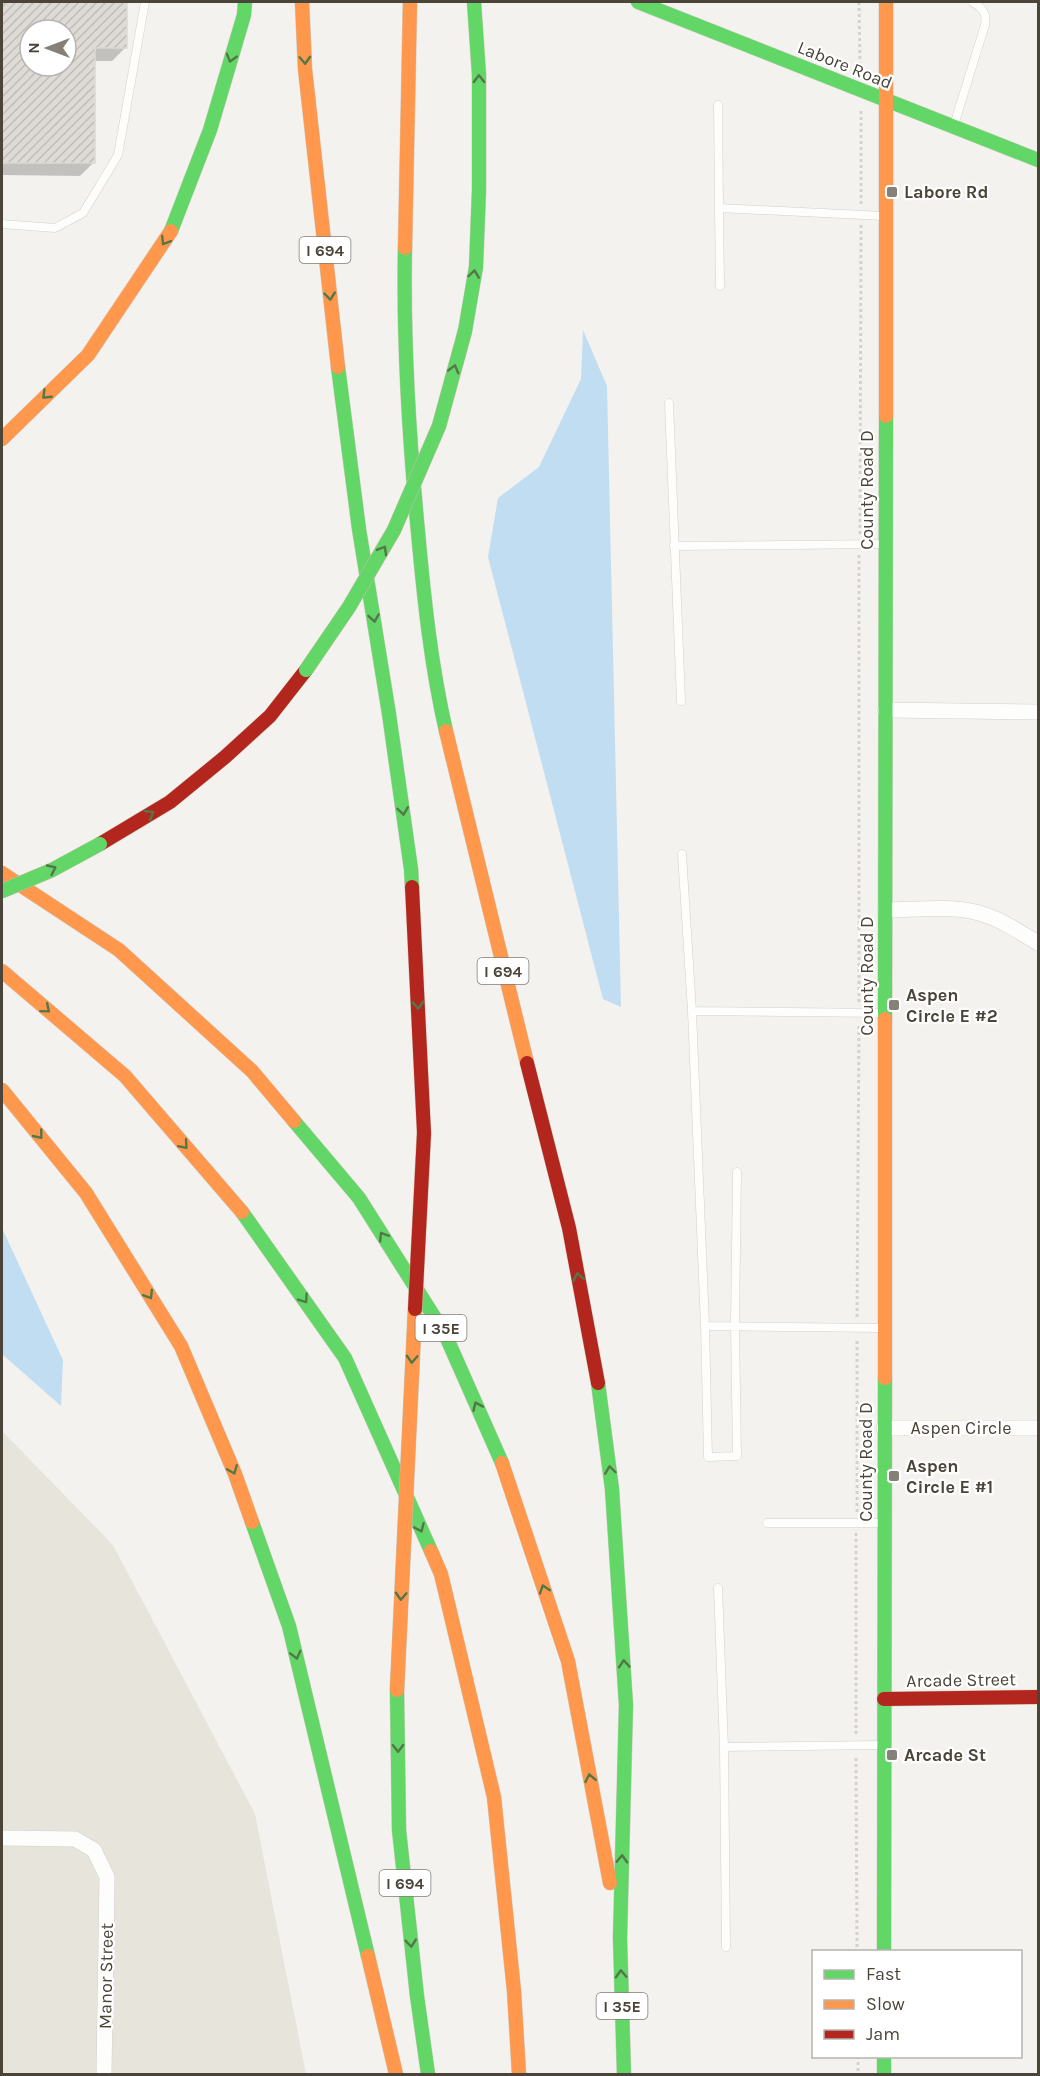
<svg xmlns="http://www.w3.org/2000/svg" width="1040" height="2076" font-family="Karla,sans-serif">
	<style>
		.residential { fill: #e7e4dc }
		.water { fill: #c0ddf1 }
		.shadow { fill: #0003; fill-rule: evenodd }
		.building { fill: url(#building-hatch); stroke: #dcd9d4; stroke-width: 1.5; fill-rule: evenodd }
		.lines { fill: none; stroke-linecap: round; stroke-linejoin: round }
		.lane-casing { stroke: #d2d0cb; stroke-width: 9 }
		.street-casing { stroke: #d2d0cb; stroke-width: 16 }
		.fast-casing { stroke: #d3cfc5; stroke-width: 15 }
		.slow-casing { stroke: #d3cfc5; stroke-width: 15 }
		.jam-casing { stroke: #d3cfc5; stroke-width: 15 }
		.path { stroke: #d3d2cc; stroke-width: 3; stroke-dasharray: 3 3; stroke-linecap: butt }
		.lane { stroke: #fdfdfc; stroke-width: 8 }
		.street { stroke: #fdfdfc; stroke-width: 15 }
		.fast { stroke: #63d668; stroke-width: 14 }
		.slow { stroke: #ff974d; stroke-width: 14 }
		.jam { stroke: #b3261e; stroke-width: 14 }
		.fast-bridge-casing { stroke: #ccbfa9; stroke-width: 15; stroke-linecap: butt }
		.slow-bridge-casing { stroke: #ccbfa9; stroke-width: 15; stroke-linecap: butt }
		.jam-bridge-casing { stroke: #ccbfa9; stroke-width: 15; stroke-linecap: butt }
		.fast-bridge { stroke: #63d668; stroke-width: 14 }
		.slow-bridge { stroke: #ff974d; stroke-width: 14 }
		.jam-bridge { stroke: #b3261e; stroke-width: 14 }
		.oneway { stroke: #537749 }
		.poi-dot { fill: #868178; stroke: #fff; stroke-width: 2 }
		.labels { text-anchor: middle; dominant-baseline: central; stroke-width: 4.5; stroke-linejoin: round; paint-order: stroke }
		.shield { fill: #fff; stroke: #817c74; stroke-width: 1.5 }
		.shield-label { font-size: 16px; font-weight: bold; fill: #4b4439 }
		.street-label { font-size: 18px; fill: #4b4439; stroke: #fff }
		.poi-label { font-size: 18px; font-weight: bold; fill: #4b4439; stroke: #fff; text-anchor: start }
	</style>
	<defs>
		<pattern id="building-hatch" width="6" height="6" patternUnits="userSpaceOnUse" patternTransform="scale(1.5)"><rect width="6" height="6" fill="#dedbd6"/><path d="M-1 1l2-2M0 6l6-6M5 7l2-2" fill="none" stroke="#c0bdb8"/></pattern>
	</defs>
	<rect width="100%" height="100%" fill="#f4f2ee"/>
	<path class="residential" d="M2,1431L113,1545L255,1814L306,2074H2Z"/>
	<path class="water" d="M583,330L607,386L621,1007L603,999L488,557L498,498L539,467L581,379Z
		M2,1228L63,1360L61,1406L2,1354Z"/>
	<path class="shadow" d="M2,2H125V48L112,61H93V163L80,176L2,175ZM30,30H66V66H30Z"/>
	<path class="building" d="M2,2H127V48H95V163H2ZM30,30H66V66H30Z"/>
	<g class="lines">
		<defs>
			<path id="lane" d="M718,105L719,208
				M954,125L985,25C987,13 983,8 972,2
				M2,224L55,228L83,213L118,155L145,2
				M720,286L719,208L884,216
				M669,403L681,701
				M674,546L884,544
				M682,854L692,1011
				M705,1326L708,1457L737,1456L735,1326L737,1172
				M882,1328L705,1326L692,1011L883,1013
				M767,1523H883
				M718,1588L724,1747
				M726,1947L724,1747L883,1745"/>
			<path id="street" d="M885,710L1038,712
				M885,910C914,910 952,905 979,913C1001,919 1019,932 1038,943
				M884,1428H1038
				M2,1838L75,1839L94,1850L107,1877L104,2074"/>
			<path id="fast" d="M638,2L1038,160
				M171,231L210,130L244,15L245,2
				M405,248C403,343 409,437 418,532C424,598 431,666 446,731
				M465,331L476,267L479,190V75L474,2
				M338,367L359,529L389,714L411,869L412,887
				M885,1019L886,416
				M294,1121L359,1198L445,1334L502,1463
				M242,1212L345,1358L431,1551
				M598,1383L612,1489L626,1705L620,1938L624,2074
				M252,1522L289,1626L368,1956
				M397,1690L399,1830L417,1996L428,2074
				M884,1952L885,1378
				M884,2056V2074"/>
			<path id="slow" d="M302,2L305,69L338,367
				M405,248L410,2
				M886,416V2
				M2,439L88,355L171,231
				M446,731L527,1063
				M2,873L119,950L252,1071L294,1121
				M2,971L125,1076L242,1212
				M2,1090L86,1193L181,1346L235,1474L252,1522
				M885,1378V1019
				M502,1463L568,1661L610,1883
				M431,1551L441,1574L494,1797L514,1991L519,2074
				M368,1956L396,2074"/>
			<path id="jam" d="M100,844L170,802L225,757L270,716L306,670
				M412,887L424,1133
				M527,1063L569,1228L598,1383
				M884,1699L1038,1697"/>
		</defs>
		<use href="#lane" class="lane-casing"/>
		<use href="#street" class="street-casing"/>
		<use href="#fast" class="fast-casing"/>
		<use href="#slow" class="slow-casing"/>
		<use href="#jam" class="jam-casing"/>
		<path class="path" d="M859,2L860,69
			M861,111V204
			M860,534L861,225
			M859,1002V555
			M857,1317L859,1023
			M857,1512V1338
			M856,1734V1533
			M856,1758L857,1952
			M858,2056V2074"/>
		<use href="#lane" class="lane"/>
		<use href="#street" class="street"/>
		<use href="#fast" class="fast"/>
		<use href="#slow" class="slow"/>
		<use href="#jam" class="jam"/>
		<defs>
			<path id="fast-bridge" d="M306,670L349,607L394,530L439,426L465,331
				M2,891L52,870L100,844"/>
			<path id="slow-bridge" d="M397,1690L415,1309"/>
			<path id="jam-bridge" d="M415,1309L424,1133"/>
		</defs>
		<use href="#fast-bridge" class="fast-bridge-casing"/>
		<use href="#slow-bridge" class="slow-bridge-casing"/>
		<use href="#jam-bridge" class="jam-bridge-casing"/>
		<use href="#fast-bridge" class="fast-bridge"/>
		<use href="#slow-bridge" class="slow-bridge"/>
		<use href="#jam-bridge" class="jam-bridge"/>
	</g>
	<defs><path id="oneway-chevron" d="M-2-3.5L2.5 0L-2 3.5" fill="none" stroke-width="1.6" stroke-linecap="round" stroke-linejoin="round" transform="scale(1.5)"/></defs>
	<g class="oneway">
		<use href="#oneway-chevron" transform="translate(231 58) rotate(106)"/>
		<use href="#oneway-chevron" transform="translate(305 60) rotate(87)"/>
		<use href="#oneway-chevron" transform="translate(479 79) rotate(-91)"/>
		<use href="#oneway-chevron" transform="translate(165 241) rotate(122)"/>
		<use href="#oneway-chevron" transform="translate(474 274) rotate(-82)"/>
		<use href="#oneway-chevron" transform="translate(330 296) rotate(84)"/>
		<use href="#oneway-chevron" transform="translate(454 369) rotate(-75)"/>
		<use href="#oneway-chevron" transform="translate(46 395) rotate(136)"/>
		<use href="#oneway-chevron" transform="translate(383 550) rotate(-60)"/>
		<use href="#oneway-chevron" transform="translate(374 618) rotate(81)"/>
		<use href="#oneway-chevron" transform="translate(403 811) rotate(82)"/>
		<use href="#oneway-chevron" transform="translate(150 814) rotate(-31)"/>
		<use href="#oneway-chevron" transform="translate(52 869) rotate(-25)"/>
		<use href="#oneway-chevron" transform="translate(418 1005) rotate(87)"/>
		<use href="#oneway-chevron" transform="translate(46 1009) rotate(40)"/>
		<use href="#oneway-chevron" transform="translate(39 1135) rotate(51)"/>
		<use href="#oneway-chevron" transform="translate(184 1145) rotate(49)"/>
		<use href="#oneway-chevron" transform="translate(383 1236) rotate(-122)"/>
		<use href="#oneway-chevron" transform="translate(578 1277) rotate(-101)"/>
		<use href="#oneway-chevron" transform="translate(149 1295) rotate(58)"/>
		<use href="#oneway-chevron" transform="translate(304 1299) rotate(55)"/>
		<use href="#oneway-chevron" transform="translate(412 1359) rotate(93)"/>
		<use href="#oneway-chevron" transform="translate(477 1406) rotate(-114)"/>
		<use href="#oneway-chevron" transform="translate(233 1470) rotate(68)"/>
		<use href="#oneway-chevron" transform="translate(610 1470) rotate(-98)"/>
		<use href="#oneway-chevron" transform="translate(420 1528) rotate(66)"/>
		<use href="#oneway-chevron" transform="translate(544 1589) rotate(-108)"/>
		<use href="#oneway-chevron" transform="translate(401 1596) rotate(93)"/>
		<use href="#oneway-chevron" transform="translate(296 1655) rotate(76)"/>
		<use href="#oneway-chevron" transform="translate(624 1664) rotate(-94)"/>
		<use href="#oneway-chevron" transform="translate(398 1748) rotate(89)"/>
		<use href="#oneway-chevron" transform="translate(590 1778) rotate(-101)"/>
		<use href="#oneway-chevron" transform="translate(622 1859) rotate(-88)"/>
		<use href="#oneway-chevron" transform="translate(411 1943) rotate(84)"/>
		<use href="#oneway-chevron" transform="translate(621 1974) rotate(-92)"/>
	</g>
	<g class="poi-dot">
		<rect x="886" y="186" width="12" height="12" rx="3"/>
		<rect x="888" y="999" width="12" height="12" rx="3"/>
		<rect x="888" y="1470" width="12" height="12" rx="3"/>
		<rect x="886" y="1749" width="12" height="12" rx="3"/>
	</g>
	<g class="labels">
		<g class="shield">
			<rect x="299.5" y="237" width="51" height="26" rx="4.5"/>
			<rect x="477.5" y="958" width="51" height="26" rx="4.5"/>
			<rect x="415.5" y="1315" width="51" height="26" rx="4.5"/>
			<rect x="379.5" y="1870" width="51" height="26" rx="4.5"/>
			<rect x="596.5" y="1993" width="51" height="26" rx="4.5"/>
		</g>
		<g class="shield-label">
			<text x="325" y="250">I 694</text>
			<text x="503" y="971">I 694</text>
			<text x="441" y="1328">I 35E</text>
			<text x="405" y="1883">I 694</text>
			<text x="622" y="2006">I 35E</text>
		</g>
		<g class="street-label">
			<text transform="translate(845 65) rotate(22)">Labore Road</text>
			<text transform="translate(867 490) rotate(-90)">County Road D</text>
			<text transform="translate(867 976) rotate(-90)">County Road D</text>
			<text x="961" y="1428">Aspen Circle</text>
			<text transform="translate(866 1462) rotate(-90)">County Road D</text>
			<text transform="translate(961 1680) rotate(-1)">Arcade Street</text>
			<text transform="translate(106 1976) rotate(-89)">Manor Street</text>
		</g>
		<g class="poi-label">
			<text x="904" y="192">Labore Rd</text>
			<text x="906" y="995">Aspen<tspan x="906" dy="21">Circle E #2</tspan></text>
			<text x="906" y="1466">Aspen<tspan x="906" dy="21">Circle E #1</tspan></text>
			<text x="904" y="1755">Arcade St</text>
		</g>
	</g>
	<rect width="1040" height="2076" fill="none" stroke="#4b4439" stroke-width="6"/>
	<rect x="812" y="1950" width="210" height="108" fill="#ffffff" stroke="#b7b4b0" stroke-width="1.5"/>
	<rect x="824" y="1970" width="30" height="9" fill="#63d668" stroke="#b7b4b0" stroke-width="1.5"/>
	<text x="866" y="1980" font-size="18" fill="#4b4439">Fast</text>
	<rect x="824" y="2000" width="30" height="9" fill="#ff974d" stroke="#b7b4b0" stroke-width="1.5"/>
	<text x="866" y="2010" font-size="18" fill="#4b4439">Slow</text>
	<rect x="824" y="2030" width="30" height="9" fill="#b3261e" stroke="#b7b4b0" stroke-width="1.5"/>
	<text x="866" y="2040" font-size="18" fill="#4b4439">Jam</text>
	<g transform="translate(48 48) rotate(270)"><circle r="28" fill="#ffffff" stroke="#b7b4b0" stroke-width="1.5"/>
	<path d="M0-4.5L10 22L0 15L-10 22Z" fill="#868178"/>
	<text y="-9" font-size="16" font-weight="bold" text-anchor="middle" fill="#4b4439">N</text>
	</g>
</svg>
